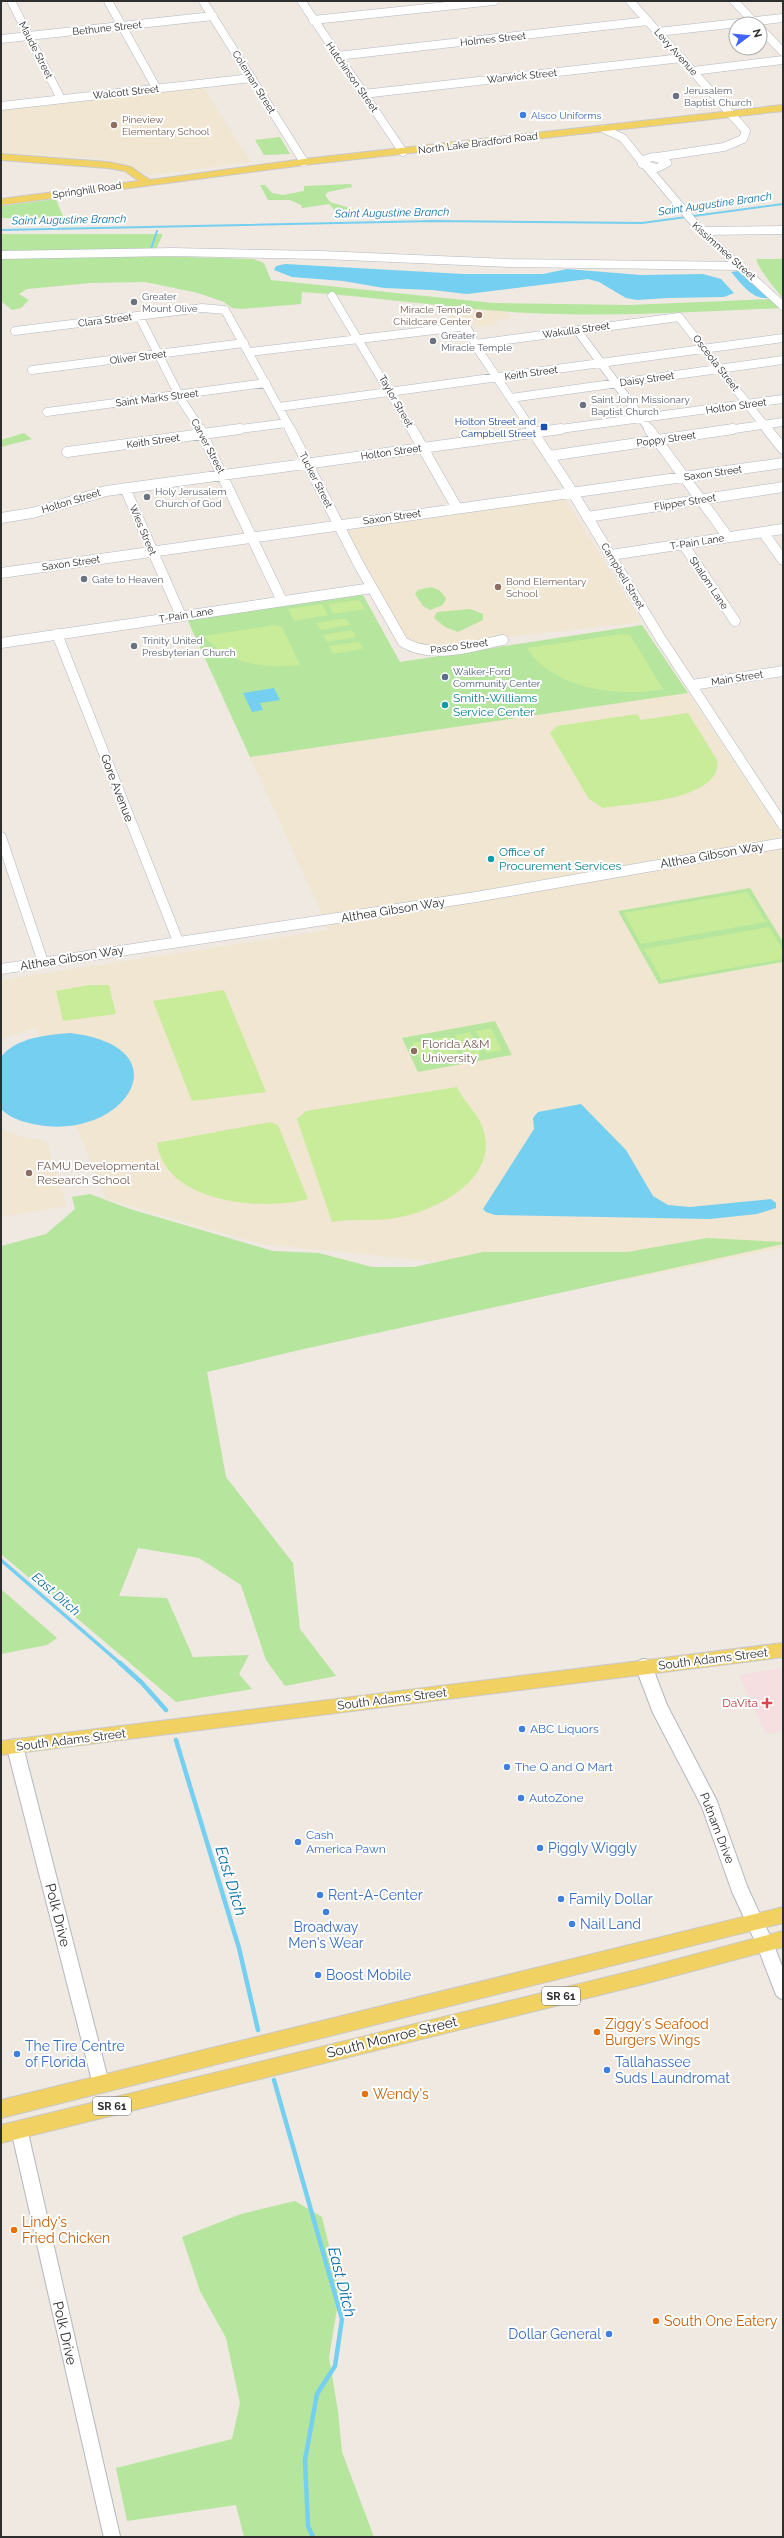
<svg xmlns="http://www.w3.org/2000/svg" width="784" height="2538" font-family="Raleway,sans-serif">
	<style>
		.education { fill: #f0e6d1 }
		.medical { fill: #f5dfe0 }
		.green { fill: #b6e59e }
		.pitch { fill: #c9ec9a }
		.water { fill: #75cff0 }
		.lines { fill: none; stroke-linecap: round; stroke-linejoin: round }
		.stream-far2 { stroke: #75cff0; stroke-width: 2 }
		.stream-far1 { stroke: #75cff0; stroke-width: 3.5 }
		.stream { stroke: #75cff0; stroke-width: 4.5 }
		.minor-far2-casing { stroke: #b4b7c1; stroke-width: 9 }
		.minor-far1-casing { stroke: #b4b7c1; stroke-width: 11 }
		.minor-casing { stroke: #b4b7c1; stroke-width: 18 }
		.major-casing { stroke: #c9c9c9; stroke-width: 2 }
		.minor-far2 { stroke: #fff; stroke-width: 8 }
		.minor-far1 { stroke: #fff; stroke-width: 10 }
		.minor { stroke: #fff; stroke-width: 16 }
		.major { fill: #f2d163; fill-rule: evenodd }
		.worship-dot { fill: #6b7280; stroke: #fff; stroke-width: 1.5 }
		.shop-dot { fill: #3f7fe0; stroke: #fff; stroke-width: 1.5 }
		.education-dot { fill: #8d6e63; stroke: #fff; stroke-width: 1.5 }
		.transit-dot { fill: #1a4fb4; stroke: #fff; stroke-width: 1.5 }
		.service-dot { fill: #5c6f8a; stroke: #fff; stroke-width: 1.5 }
		.culture-dot { fill: #0f9aa8; stroke: #fff; stroke-width: 1.5 }
		.health-dot { fill: #e0444e; stroke: #fff; stroke-width: 1.5 }
		.food-dot { fill: #e8710a; stroke: #fff; stroke-width: 1.5 }
		.labels { text-anchor: middle; dominant-baseline: central; stroke-width: 4; stroke-linejoin: round; paint-order: stroke }
		.far-street-label { font-size: 10px; fill: #2e2e2e; stroke: #fff }
		.far-worship-label { font-size: 10px; fill: #5b616d; stroke: #fff; text-anchor: start }
		.far-shop-label { font-size: 10px; fill: #366cbe; stroke: #fff; text-anchor: start }
		.far-education-label { font-size: 10px; fill: #785e54; stroke: #fff; text-anchor: start }
		.far-transit-label { font-size: 10px; fill: #164399; stroke: #fff; text-anchor: end }
		.far-service-label { font-size: 10px; fill: #4e5e75; stroke: #fff; text-anchor: start }
		.far-water-label { font-size: 11px; font-style: italic; fill: #0d6fa3; stroke: #fff }
		.shield { fill: #fff; stroke: #6d6d6d; stroke-width: 1 }
		.shield-label { font-size: 11px; font-weight: bold; fill: #2e2e2e }
		.culture-label { font-size: 12px; fill: #0d838f; stroke: #fff; text-anchor: start }
		.street-label { font-size: 12px; fill: #2e2e2e; stroke: #fff }
		.education-label { font-size: 12px; fill: #785e54; stroke: #fff; text-anchor: start }
		.health-label { font-size: 12px; fill: #be3a42; stroke: #fff; text-anchor: end }
		.shop-label { font-size: 12px; fill: #366cbe; stroke: #fff; text-anchor: start }
		.water-label { font-size: 13px; font-style: italic; fill: #0d6fa3; stroke: #fff }
		.near-shop-label { font-size: 14px; fill: #366cbe; stroke: #fff; text-anchor: start }
		.near-street-label { font-size: 14px; fill: #2e2e2e; stroke: #fff }
		.near-food-label { font-size: 14px; fill: #c56008; stroke: #fff; text-anchor: start }
		.near-water-label { font-size: 16px; font-style: italic; fill: #0d6fa3; stroke: #fff }
	</style>
	<rect width="100%" height="100%" fill="#efe9e1"/>
	<path class="education" d="M203,87L251,162L151,175L104,159L1,153V110Z
		M442,306L507,311L511,318L496,320L499,325L477,327L463,322H453Z
		M565,498L642,622L507,637L443,647L412,646L402,633L346,531Z
		M688,693L783,836V1248L625,1280L260,1244L106,1199L35,1027L1,1040V980L329,930L250,757Z
		M1,1129L25,1138L46,1140L67,1206L1,1217Z"/>
	<path class="medical" d="M783,1668V1731L766,1734L739,1675Z"/>
	<path class="green" d="M280,137L290,154L264,155L255,140Z
		M351,184L352,187L328,192L325,195L330,202L356,210L336,212L329,204L302,208L301,205L290,200H268L260,185H265L272,193L283,195L304,191V186Z
		M56,199L64,219L1,218V206Z
		M1,234H163L153,256L253,259L264,263L271,280L493,303L630,305L771,299L781,308C697,312 614,317 530,313C454,309 378,297 302,292L301,304L242,309L232,308L224,302L198,293L145,282L90,283L27,289L19,294L29,300L21,308L12,310L1,301Z
		M756,259H783V299C774,286 762,275 756,259Z
		M24,433L32,439L1,447V440Z
		M431,587L439,590L446,598L443,605L430,610L423,606L415,594L418,590Z
		M363,595L400,662L642,625L688,693L250,757L187,619Z
		M470,609L483,614V620L458,632L445,627L434,618L437,612Z
		M750,888L783,942V962L659,984L618,911Z
		M495,1021L512,1055L418,1072L402,1038Z
		M90,1194L130,1209L273,1251L319,1253L372,1267H414L483,1252H627L707,1238L783,1242V1244L304,1349L207,1372L226,1477L293,1563L300,1629L336,1676L285,1686L266,1660L241,1585L199,1558L138,1548L119,1596L167,1598L193,1657L249,1655L239,1674L252,1689L176,1702L1,1554V1246L46,1234L75,1209L72,1197Z
		M1,1589L57,1638L47,1645L1,1654Z
		M295,2201L322,2217L340,2291L329,2357L338,2411L342,2452L374,2537H244L236,2505L127,2521L116,2468L232,2439L240,2403L226,2338L200,2291L182,2237L241,2214Z"/>
	<path class="pitch" d="M359,600L365,609L333,614L328,604Z
		M322,604L328,615L294,621L288,609Z
		M346,618L350,625L321,630L317,623Z
		M275,625L282,627L300,665C265,669 228,664 204,636Z
		M352,630L356,637L327,642L323,635Z
		M622,634L630,635L663,689C620,698 552,689 527,648Z
		M359,642L363,649L333,654L329,646Z
		M688,713L717,760C723,801 631,803 603,808L589,799L550,733L557,726L637,714L641,720Z
		M747,892L766,922L641,944L624,913Z
		M769,927L783,950V959L662,980L644,949Z
		M89,985H109L116,1014L63,1021L56,991Z
		M224,990L266,1092L192,1101L153,1001Z
		M491,1028L502,1050L486,1053L476,1031Z
		M470,1032L481,1054L465,1057L455,1035Z
		M449,1036L460,1058L444,1061L434,1039Z
		M428,1040L439,1062L423,1065L412,1043Z
		M457,1087C464,1103 478,1112 483,1129C500,1179 436,1211 396,1218C374,1222 353,1218 332,1222L297,1119L306,1111Z
		M270,1122L278,1125L308,1199C263,1211 166,1204 157,1143Z"/>
	<path class="water" d="M285,264L463,274H543L567,269L641,275L703,274L721,279L734,293L724,297L668,298L637,300L626,298L599,282L588,279L467,294L432,290L384,288L343,281L292,277L274,270L276,266Z
		M738,271L769,298C753,300 742,285 732,273L731,272Z
		M274,688L280,700L260,703L263,710L252,712L243,693Z
		M70,1033C186,1047 125,1140 39,1125C26,1123 11,1119 1,1109V1057C17,1037 47,1035 70,1033Z
		M581,1104L626,1150L653,1196L668,1205L690,1207L771,1199L776,1203V1208L757,1214L710,1219L495,1215L486,1212L483,1209L534,1129L533,1118L538,1112Z"/>
	<g class="lines">
		<path class="stream-far2" d="M1,230L434,221L642,223L783,204
			M151,249L157,231"/>
		<path class="stream-far1" d="M1,1560L121,1664"/>
		<path class="stream" d="M120,1663L142,1683L166,1710
			M176,1740L239,1948L258,2030
			M274,2080L342,2319L335,2366L317,2394L305,2460L308,2526L313,2537"/>
		<defs>
			<path id="minor-far2" d="M11,1L61,99
				M108,1L157,89
				M203,1L304,162
				M630,1L746,131L743,139L724,147L657,157
				M734,1L756,24
				M302,2L403,152
				M313,20L494,1
				M760,28L783,52
				M658,32L783,18
				M1,39L213,16
				M337,56L648,21
				M693,71L783,60
				M363,94L682,58
				M1,106L252,78
				M604,129L623,138L642,162
				M653,157L665,160L667,163L657,168L642,164V160Z
				M647,167L701,231L783,306
				M701,231L783,230
				M1,255L173,252L322,255L509,263L741,266
				M332,296L412,430
				M139,316L182,401L201,430
				M577,330L650,430
				M15,331L202,308L225,310L291,430
				M475,344L679,317L768,430
				M249,352L460,327L468,330L479,351L532,430
				M32,370L244,343
				M511,398L783,360
				M279,407L783,338
				M47,412L266,383
				M232,430L287,423
				M553,430L783,399
				M727,430L783,422"/>
			<path id="minor-far1" d="M200,429L282,601
				M290,429L358,563L403,642C432,660 472,646 503,640
				M412,429L457,508
				M531,429L570,488L659,636L783,825
				M649,429L728,537
				M767,429L783,449
				M67,452L240,429
				M549,456L733,429
				M125,488L181,616
				M587,517L783,487
				M1,518L32,513L106,491L561,429
				M763,532L783,560
				M683,544L735,621
				M611,555L783,529
				M1,573L783,463
				M57,634L178,941
				M1,643L372,588
				M692,685L783,671
				M1,837L43,962
				M1,969L476,897L783,843"/>
			<path id="minor" d="M644,1667L660,1709L709,1803L740,1890L765,1944L783,1991
				M15,1747L101,2084
				M19,2129L112,2537"/>
			<path id="major" d="M783,105V111L304,165L1,205V199L139,181L125,171L108,168L1,160V154L108,162L131,167L150,180L304,159Z
				M783,1643V1657L1,1755V1741Z
				M783,1907V1923L1,2118V2100Z
				M783,1931V1947L640,1985L1,2143V2125L640,1969Z"/>
		</defs>
		<use href="#minor-far2" class="minor-far2-casing"/>
		<use href="#minor-far1" class="minor-far1-casing"/>
		<use href="#minor" class="minor-casing"/>
		<use href="#major" class="major-casing"/>
		<use href="#minor-far2" class="minor-far2"/>
		<use href="#minor-far1" class="minor-far1"/>
		<use href="#minor" class="minor"/>
		<use href="#major" class="major"/>
	</g>
	<g class="worship-dot">
		<circle cx="676" cy="96" r="4"/>
		<circle cx="134" cy="302" r="4"/>
		<circle cx="433" cy="341" r="4"/>
		<circle cx="583" cy="405" r="4"/>
		<circle cx="147" cy="497" r="4"/>
		<circle cx="84" cy="579" r="4"/>
		<circle cx="134" cy="646" r="4"/>
	</g>
	<g class="shop-dot">
		<circle cx="523" cy="115" r="4"/>
		<circle cx="522" cy="1729" r="4"/>
		<circle cx="507" cy="1767" r="4"/>
		<circle cx="521" cy="1798" r="4"/>
		<circle cx="298" cy="1842" r="4"/>
		<circle cx="540" cy="1848" r="4"/>
		<circle cx="320" cy="1895" r="4"/>
		<circle cx="561" cy="1899" r="4"/>
		<circle cx="326" cy="1912" r="4"/>
		<circle cx="572" cy="1924" r="4"/>
		<circle cx="318" cy="1975" r="4"/>
		<circle cx="17" cy="2054" r="4"/>
		<circle cx="607" cy="2070" r="4"/>
		<circle cx="609" cy="2334" r="4"/>
	</g>
	<g class="education-dot">
		<circle cx="114" cy="125" r="4"/>
		<circle cx="479" cy="315" r="4"/>
		<circle cx="498" cy="587" r="4"/>
		<circle cx="414" cy="1051" r="4"/>
		<circle cx="29" cy="1173" r="4"/>
	</g>
	<rect class="transit-dot" x="540" y="423" width="8" height="8" rx="2"/>
	<circle class="service-dot" cx="445" cy="677" r="4"/>
	<g class="culture-dot">
		<circle cx="445" cy="705" r="4"/>
		<circle cx="491" cy="859" r="4"/>
	</g>
	<path class="health-dot" d="M765 1697h4v4h4v4h-4v4h-4v-4h-4v-4h4z"/>
	<g class="food-dot">
		<circle cx="597" cy="2032" r="4"/>
		<circle cx="365" cy="2094" r="4"/>
		<circle cx="14" cy="2230" r="4"/>
		<circle cx="656" cy="2321" r="4"/>
	</g>
	<g class="labels">
		<g class="far-street-label">
			<text transform="translate(107 28) rotate(-6)">Bethune Street</text>
			<text transform="translate(493 39) rotate(-6)">Holmes Street</text>
			<text transform="translate(36 50) rotate(63)">Maude Street</text>
			<text transform="translate(676 52) rotate(48)">Levy Avenue</text>
			<text transform="translate(522 76) rotate(-6)">Warwick Street</text>
			<text transform="translate(352 77) rotate(55)">Hutchinson Street</text>
			<text transform="translate(254 82) rotate(58)">Coleman Street</text>
			<text transform="translate(126 92) rotate(-6)">Walcott Street</text>
			<text transform="translate(478 143) rotate(-7)">North Lake Bradford Road</text>
			<text transform="translate(87 190) rotate(-8)">Springhill Road</text>
			<text transform="translate(724 251) rotate(42)">Kissimmee Street</text>
			<text transform="translate(105 320) rotate(-7)">Clara Street</text>
			<text transform="translate(576 330) rotate(-8)">Wakulla Street</text>
			<text transform="translate(138 357) rotate(-7)">Oliver Street</text>
			<text transform="translate(716 363) rotate(52)">Osceola Street</text>
			<text transform="translate(531 373) rotate(-8)">Keith Street</text>
			<text transform="translate(647 379) rotate(-8)">Daisy Street</text>
			<text transform="translate(157 398) rotate(-7)">Saint Marks Street</text>
			<text transform="translate(396 401) rotate(60)">Taylor Street</text>
			<text transform="translate(736 406) rotate(-8)">Holton Street</text>
			<text transform="translate(666 439) rotate(-8)">Poppy Street</text>
			<text transform="translate(153 441) rotate(-8)">Keith Street</text>
			<text transform="translate(208 446) rotate(62)">Carver Street</text>
			<text transform="translate(391 452) rotate(-8)">Holton Street</text>
			<text transform="translate(713 473) rotate(-8)">Saxon Street</text>
			<text transform="translate(316 480) rotate(63)">Tucker Street</text>
			<text transform="translate(71 501) rotate(-17)">Holton Street</text>
			<text transform="translate(685 502) rotate(-9)">Flipper Street</text>
			<text transform="translate(392 517) rotate(-8)">Saxon Street</text>
			<text transform="translate(143 530) rotate(67)">Wies Street</text>
			<text transform="translate(697 542) rotate(-9)">T-Pain Lane</text>
			<text transform="translate(71 563) rotate(-8)">Saxon Street</text>
			<text transform="translate(623 576) rotate(59)">Campbell Street</text>
			<text transform="translate(709 583) rotate(56)">Shalom Lane</text>
			<text transform="translate(186 615) rotate(-9)">T-Pain Lane</text>
			<text transform="translate(459 646) rotate(-8)">Pasco Street</text>
			<text transform="translate(737 678) rotate(-9)">Main Street</text>
		</g>
		<g class="far-worship-label">
			<text x="684" y="90">Jerusalem<tspan x="684" dy="12">Baptist Church</tspan></text>
			<text x="142" y="296">Greater<tspan x="142" dy="12">Mount Olive</tspan></text>
			<text x="441" y="335">Greater<tspan x="441" dy="12">Miracle Temple</tspan></text>
			<text x="591" y="399">Saint John Missionary<tspan x="591" dy="12">Baptist Church</tspan></text>
			<text x="155" y="491">Holy Jerusalem<tspan x="155" dy="12">Church of God</tspan></text>
			<text x="92" y="579">Gate to Heaven</text>
			<text x="142" y="640">Trinity United<tspan x="142" dy="12">Presbyterian Church</tspan></text>
		</g>
		<g class="far-shop-label">
			<text x="531" y="115">Alsco Uniforms</text>
		</g>
		<g class="far-education-label">
			<text x="122" y="119">Pineview<tspan x="122" dy="12">Elementary School</tspan></text>
			<text x="471" y="309" text-anchor="end">Miracle Temple<tspan x="471" dy="12">Childcare Center</tspan></text>
			<text x="506" y="581">Bond Elementary<tspan x="506" dy="12">School</tspan></text>
		</g>
		<g class="far-transit-label">
			<text x="536" y="421">Holton Street and<tspan x="536" dy="12">Campbell Street</tspan></text>
		</g>
		<g class="far-service-label">
			<text x="453" y="671">Walker-Ford<tspan x="453" dy="12">Community Center</tspan></text>
		</g>
		<g class="far-water-label">
			<text transform="translate(715 204) rotate(-8)">Saint Augustine Branch</text>
			<text transform="translate(392 213) rotate(-1)">Saint Augustine Branch</text>
			<text transform="translate(69 220) rotate(-1)">Saint Augustine Branch</text>
		</g>
		<g class="shield">
			<rect x="542" y="1987" width="38" height="18" rx="3"/>
			<rect x="93" y="2097" width="38" height="18" rx="3"/>
		</g>
		<g class="shield-label">
			<text x="561" y="1996">SR 61</text>
			<text x="112" y="2106">SR 61</text>
		</g>
		<g class="culture-label">
			<text x="453" y="698">Smith-Williams<tspan x="453" dy="14">Service Center</tspan></text>
			<text x="499" y="852">Office of<tspan x="499" dy="14">Procurement Services</tspan></text>
		</g>
		<g class="street-label">
			<text transform="translate(117 788) rotate(69)">Gore Avenue</text>
			<text transform="translate(712 855) rotate(-10)">Althea Gibson Way</text>
			<text transform="translate(393 910) rotate(-9)">Althea Gibson Way</text>
			<text transform="translate(72 958) rotate(-9)">Althea Gibson Way</text>
			<text transform="translate(713 1659) rotate(-7)">South Adams Street</text>
			<text transform="translate(392 1699) rotate(-7)">South Adams Street</text>
			<text transform="translate(71 1740) rotate(-7)">South Adams Street</text>
			<text transform="translate(717 1828) rotate(69)">Putnam Drive</text>
		</g>
		<g class="education-label">
			<text x="422" y="1044">Florida A&amp;M<tspan x="422" dy="14">University</tspan></text>
			<text x="37" y="1166">FAMU Developmental<tspan x="37" dy="14">Research School</tspan></text>
		</g>
		<g class="health-label">
			<text x="758" y="1703">DaVita</text>
		</g>
		<g class="shop-label">
			<text x="530" y="1729">ABC Liquors</text>
			<text x="515" y="1767">The Q and Q Mart</text>
			<text x="529" y="1798">AutoZone</text>
			<text x="306" y="1835">Cash<tspan x="306" dy="14">America Pawn</tspan></text>
		</g>
		<g class="water-label">
			<text transform="translate(56 1594) rotate(41)">East Ditch</text>
		</g>
		<g class="near-shop-label">
			<text x="548" y="1848">Piggly Wiggly</text>
			<text x="328" y="1895">Rent-A-Center</text>
			<text x="569" y="1899">Family Dollar</text>
			<text x="580" y="1924">Nail Land</text>
			<text x="326" y="1927" text-anchor="middle">Broadway<tspan x="326" dy="16">Men's Wear</tspan></text>
			<text x="326" y="1975">Boost Mobile</text>
			<text x="25" y="2046">The Tire Centre<tspan x="25" dy="16">of Florida</tspan></text>
			<text x="615" y="2062">Tallahassee<tspan x="615" dy="16">Suds Laundromat</tspan></text>
			<text x="601" y="2334" text-anchor="end">Dollar General</text>
		</g>
		<g class="near-street-label">
			<text transform="translate(58 1915) rotate(76)">Polk Drive</text>
			<text transform="translate(392 2037) rotate(-14)">South Monroe Street</text>
			<text transform="translate(65 2333) rotate(77)">Polk Drive</text>
		</g>
		<g class="near-food-label">
			<text x="605" y="2024">Ziggy's Seafood<tspan x="605" dy="16">Burgers Wings</tspan></text>
			<text x="373" y="2094">Wendy's</text>
			<text x="22" y="2222">Lindy's<tspan x="22" dy="16">Fried Chicken</tspan></text>
			<text x="664" y="2321">South One Eatery</text>
		</g>
		<g class="near-water-label">
			<text transform="translate(231 1881) rotate(73)">East Ditch</text>
			<text transform="translate(342 2282) rotate(76)">East Ditch</text>
		</g>
	</g>
	<rect width="784" height="2538" fill="none" stroke="#2e2e2e" stroke-width="4"/>
	<g transform="translate(748 36) rotate(74)"><circle r="19" fill="#ffffff" stroke="#ababab"/>
	<path d="M0-3L7 15L0 10L-7 15Z" fill="#4264fb"/>
	<text y="-6" font-size="11" font-weight="bold" text-anchor="middle" fill="#2e2e2e">N</text>
	</g>
</svg>
